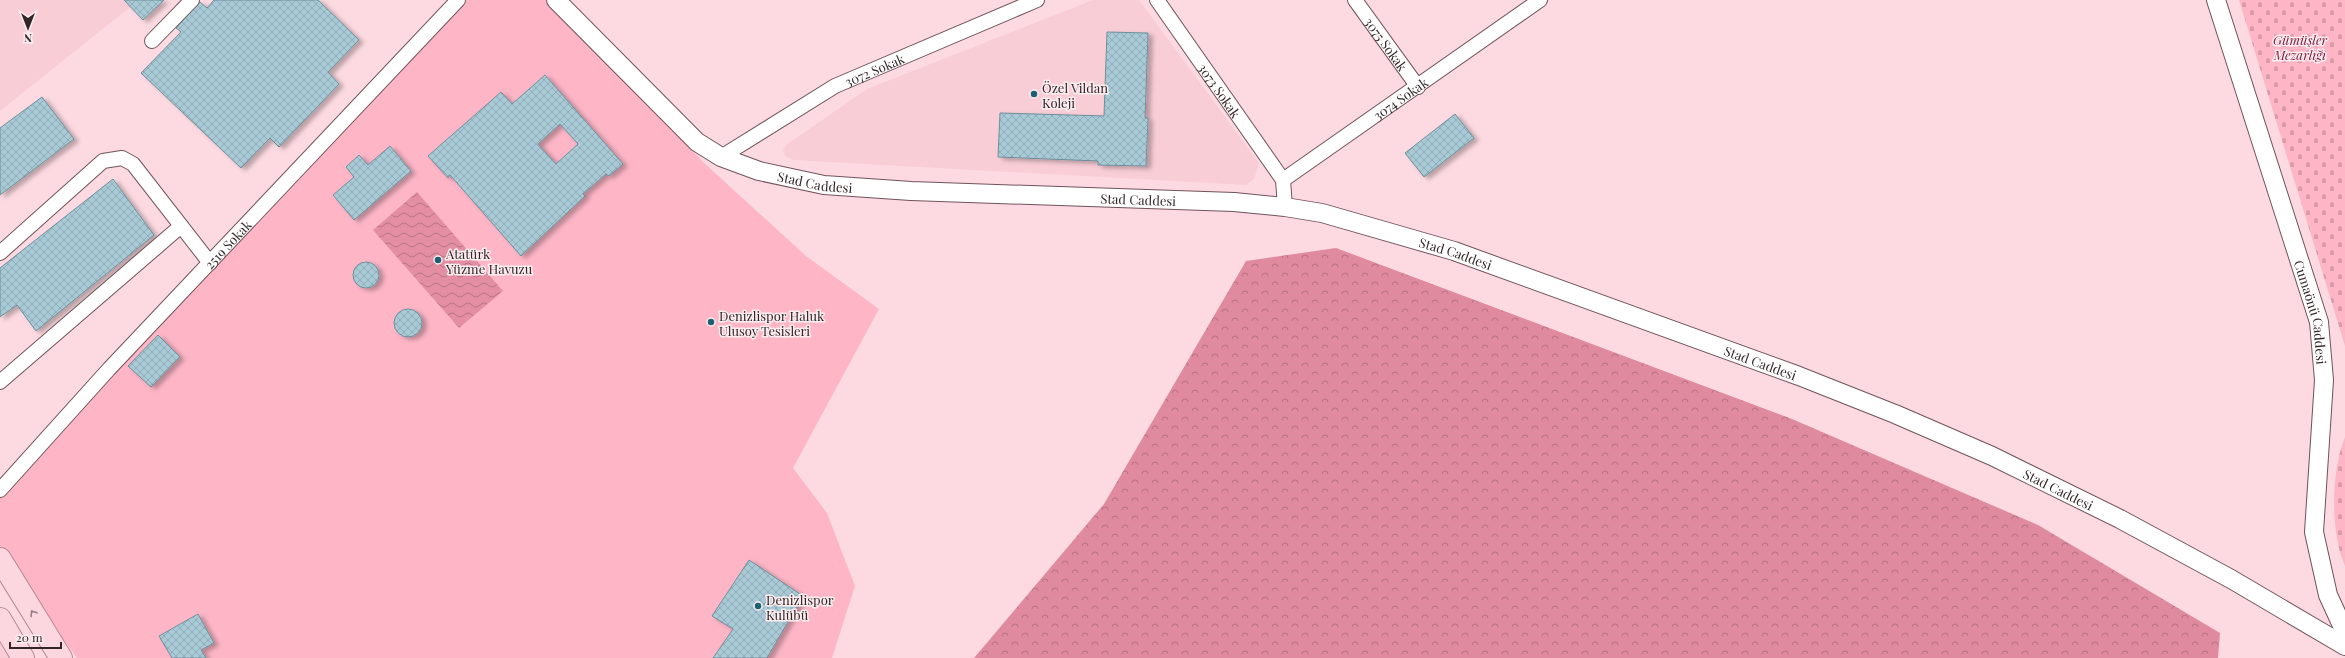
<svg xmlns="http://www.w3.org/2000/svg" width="2345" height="658" font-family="'Playfair Display',serif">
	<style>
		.built { fill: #f8cdd6 }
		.green { fill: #feb6c7 }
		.forest { fill: url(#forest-crowns) }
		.cemetery { fill: url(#cemetery-stones) }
		.water { fill: url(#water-waves) }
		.building { fill: url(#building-cross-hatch); stroke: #6e8f9a; fill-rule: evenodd; filter: url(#shadow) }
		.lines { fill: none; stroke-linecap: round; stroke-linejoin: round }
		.minor-casing { stroke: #705359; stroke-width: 16 }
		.tertiary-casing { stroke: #705359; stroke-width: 20 }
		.primary-casing { stroke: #b58892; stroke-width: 24 }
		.minor { stroke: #fff; stroke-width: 14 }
		.tertiary { stroke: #fff; stroke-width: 18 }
		.primary { stroke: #fdd7e0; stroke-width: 22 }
		.oneway { stroke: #987e84 }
		.poi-dot { fill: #1d5f73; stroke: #fcedf0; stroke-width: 1.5 }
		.labels { text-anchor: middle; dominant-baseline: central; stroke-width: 3; stroke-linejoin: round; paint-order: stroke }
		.park-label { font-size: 13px; font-style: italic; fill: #7c173d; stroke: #fcedf0 }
		.street-label { font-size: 13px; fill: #322527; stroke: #fcedf0 }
		.poi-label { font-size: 13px; fill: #322527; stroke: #fcedf0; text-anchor: start }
	</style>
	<defs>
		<pattern id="forest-crowns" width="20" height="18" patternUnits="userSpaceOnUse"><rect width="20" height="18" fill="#e08aa0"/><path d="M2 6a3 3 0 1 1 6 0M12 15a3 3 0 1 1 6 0" fill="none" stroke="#b67182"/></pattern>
		<pattern id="cemetery-stones" width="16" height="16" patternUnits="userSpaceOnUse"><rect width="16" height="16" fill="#feb6c7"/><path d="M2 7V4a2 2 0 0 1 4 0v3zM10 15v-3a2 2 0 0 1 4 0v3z" fill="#da9cab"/></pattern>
		<pattern id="water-waves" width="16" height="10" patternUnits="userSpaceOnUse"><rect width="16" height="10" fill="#e48ea3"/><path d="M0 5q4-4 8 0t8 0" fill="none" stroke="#b97485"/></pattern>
		<pattern id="building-cross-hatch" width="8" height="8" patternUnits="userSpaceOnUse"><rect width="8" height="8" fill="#a8cad6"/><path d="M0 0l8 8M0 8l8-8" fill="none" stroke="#91adb8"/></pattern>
		<filter id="shadow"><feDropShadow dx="4.5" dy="2.5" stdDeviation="2" flood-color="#0004"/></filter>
	</defs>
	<rect width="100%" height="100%" fill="#fddae1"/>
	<path class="built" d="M0,0H139L0,111Z
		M1093,0H1139L1259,163L1254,179L1246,185L794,160L785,156L783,150L786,145L867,89Z
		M0,616L25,658H0Z"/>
	<path class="green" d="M459,0H555L702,161L806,256L879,309L793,468L827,513L855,586L832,658H77L0,552V490Z"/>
	<path class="forest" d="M1336,248L1792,419L2038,525L2220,633L2218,658H974L1104,504L1246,261Z"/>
	<path class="cemetery" d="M2239,0H2345V346Z
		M2345,437V566C2330,533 2331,470 2345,437Z"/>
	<path class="water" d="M417,192L503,291L459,328L373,230Z"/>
	<path class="building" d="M124,0H164L143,20Z
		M214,0H318L359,40L328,72L339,84L279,147L270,138L241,168L141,73L181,32L176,28L200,2L207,8Z
		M1107,32L1148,33L1145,118H1148L1146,166L1098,165V161L998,157L1000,113L1104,116Z
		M545,75L623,164L609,176L606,174L583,194L585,196L521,256L450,175L448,178L428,156L501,92L512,104ZM560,124L578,144L556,164L538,144Z
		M42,97L74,139L0,195V128Z
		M1455,114L1474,138L1424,177L1405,153Z
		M390,146L411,171L354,220L333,195L354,177L346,167L359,155L368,165Z
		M113,179L154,235L36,331L17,305L0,317V268Z
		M353 275a13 13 0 1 1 26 0a13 13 0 1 1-26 0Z
		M394 323a14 14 0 1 1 28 0a14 14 0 1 1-28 0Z
		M158,335L180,357L151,387L128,366Z
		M749,560L803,596L767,658H713L733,629L712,616Z
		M198,614L214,643L201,650L206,658H172L159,636Z"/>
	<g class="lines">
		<defs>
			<g id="minor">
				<path id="s1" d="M1157,0L1283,180"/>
				<path id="s2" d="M1355,0L1418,87"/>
				<path d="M152,41L192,0"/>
				<path id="s3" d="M721,157L835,86L1037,0"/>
				<path id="s4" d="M1285,207L1283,180L1540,0"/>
				<path d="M0,253L103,161L122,158L133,164L210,263"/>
				<path d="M0,382L181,226"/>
				<path id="s5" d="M0,490L109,369L458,0"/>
			</g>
			<g id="tertiary">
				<path id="s6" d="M556,0L697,142L721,157L759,171L824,185L911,191L1234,202L1285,207L1322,213L1454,251L1799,376L1895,414L1992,456L2120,519L2231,579L2345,646"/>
				<path id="s7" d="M2216,0L2319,322L2324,380L2314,532L2328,595L2345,632"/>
			</g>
			<path id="primary" d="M0,559L61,658
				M0,619L23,658"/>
		</defs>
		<use href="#minor" class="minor-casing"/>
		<use href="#tertiary" class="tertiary-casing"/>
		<use href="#primary" class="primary-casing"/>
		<use href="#minor" class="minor"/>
		<use href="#tertiary" class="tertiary"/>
		<use href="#primary" class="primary"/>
	</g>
	<defs><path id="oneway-chevron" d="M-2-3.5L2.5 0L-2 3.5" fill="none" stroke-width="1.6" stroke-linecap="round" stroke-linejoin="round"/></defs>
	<use class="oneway" href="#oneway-chevron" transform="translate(33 613) rotate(-122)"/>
	<g class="poi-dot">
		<circle cx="1034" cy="94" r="4"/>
		<circle cx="438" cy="260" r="4"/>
		<circle cx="711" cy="322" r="4"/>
		<circle cx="758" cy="606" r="4"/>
	</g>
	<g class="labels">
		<g class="park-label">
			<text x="2300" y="39">Gümüşler<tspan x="2300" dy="15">Mezarlığı</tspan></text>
		</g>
		<g class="street-label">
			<text stroke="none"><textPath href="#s2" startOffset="54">3075 Sokak</textPath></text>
			<text stroke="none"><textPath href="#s3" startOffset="177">3072 Sokak</textPath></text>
			<text stroke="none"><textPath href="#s1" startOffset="110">3073 Sokak</textPath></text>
			<text stroke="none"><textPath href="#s4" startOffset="170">3074 Sokak</textPath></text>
			<text stroke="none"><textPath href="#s6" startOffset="326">Stad Caddesi</textPath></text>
			<text stroke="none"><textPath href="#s6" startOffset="650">Stad Caddesi</textPath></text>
			<text stroke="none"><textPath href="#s5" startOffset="335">2519 Sokak</textPath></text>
			<text stroke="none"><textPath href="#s6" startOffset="974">Stad Caddesi</textPath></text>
			<text stroke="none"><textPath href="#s7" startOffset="327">Cumaönü Caddesi</textPath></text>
			<text stroke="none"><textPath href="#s6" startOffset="1298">Stad Caddesi</textPath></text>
			<text stroke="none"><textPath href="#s6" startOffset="1622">Stad Caddesi</textPath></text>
		</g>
		<g class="poi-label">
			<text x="1042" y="87">Özel Vildan<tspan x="1042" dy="15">Koleji</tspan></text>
			<text x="446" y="253">Atatürk<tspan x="446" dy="15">Yüzme Havuzu</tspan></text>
			<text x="719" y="315">Denizlispor Haluk<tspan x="719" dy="15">Ulusoy Tesisleri</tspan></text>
			<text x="766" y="599">Denizlispor<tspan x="766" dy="15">Kulübü</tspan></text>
		</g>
	</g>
	<g transform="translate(28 28) rotate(180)" stroke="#fcedf0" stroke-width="3" paint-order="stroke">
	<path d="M0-3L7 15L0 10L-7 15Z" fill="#322527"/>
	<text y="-6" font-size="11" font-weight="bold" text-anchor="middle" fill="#322527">N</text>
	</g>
	<path d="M10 642v6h51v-6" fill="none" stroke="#322527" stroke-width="2"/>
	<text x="16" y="642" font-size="12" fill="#322527" stroke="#fcedf0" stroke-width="3" paint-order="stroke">20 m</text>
</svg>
